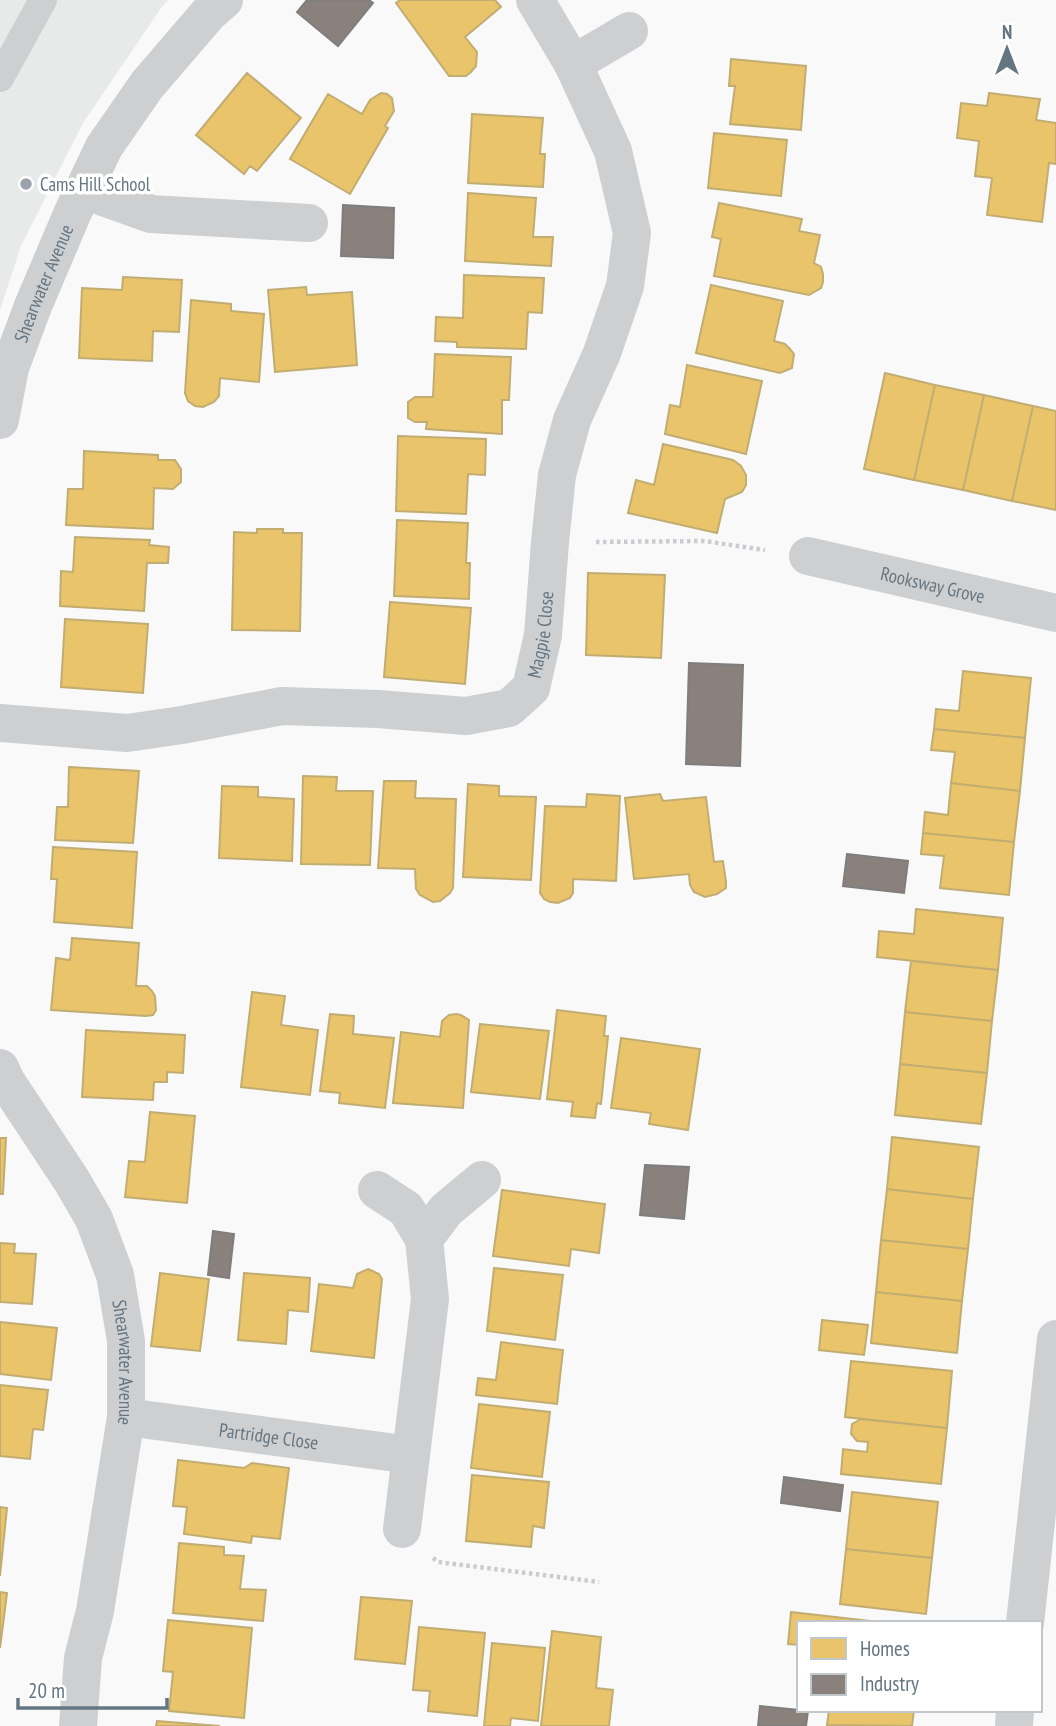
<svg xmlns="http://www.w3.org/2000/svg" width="1056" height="1726" font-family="'PT Sans Narrow',sans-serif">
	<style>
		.built { fill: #e8e9e9 }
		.homes { fill: #e9c46a; stroke: #c1ad72; stroke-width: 2 }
		.industry { fill: #8a817c; stroke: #7f7e7e; stroke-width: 2 }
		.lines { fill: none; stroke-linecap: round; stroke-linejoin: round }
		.path { stroke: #cbcccd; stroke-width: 4.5; stroke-dasharray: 3.5 3.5; stroke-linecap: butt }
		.lane { stroke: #cecfd0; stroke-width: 28 }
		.street { stroke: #cecfd0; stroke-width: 38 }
		.poi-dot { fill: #99a4ac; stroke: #fff; stroke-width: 2.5 }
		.labels { text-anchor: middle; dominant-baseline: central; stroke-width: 7; stroke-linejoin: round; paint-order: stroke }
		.poi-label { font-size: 19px; fill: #657683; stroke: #fff; text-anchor: start }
		.street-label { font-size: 19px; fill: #657683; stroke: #fff }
	</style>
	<rect width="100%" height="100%" fill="#f9f9f9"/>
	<path class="built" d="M0,0H168L161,8L83,123L21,246L0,310Z"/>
	<path class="homes" d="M400,0H495L501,7L465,37L477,52L476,66L471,72L466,76H449L396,3Z
		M731,59L806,66L801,130L730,124L735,86H729Z
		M247,73L301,118L257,171L250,166L244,174L196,135Z
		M381,93L387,94L392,98L394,111L385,126L388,128L350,194L290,159L328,94L362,114L370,100Z
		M989,93L1040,99L1036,120L1056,123V164L1049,163L1042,222L987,215L992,178L975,176L979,141L957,138L961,103L987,106Z
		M472,114L543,118L540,154H545L543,187L468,183Z
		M714,133L787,140L781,196L708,188Z
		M468,193L536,198L533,237H553L551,266L465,261Z
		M719,203L802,219L799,231L820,235L814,263L821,267L823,274V282L821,288L809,295L714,276L721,239L712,237Z
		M464,275L544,278L542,313L528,312L526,349L457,347V342L435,341L436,317L463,318Z
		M123,277L182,280L179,332L153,331L152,361L79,358L82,288L122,290Z
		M711,285L783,301L774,341L785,344L790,349L794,354L792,368L780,373L696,353Z
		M306,287L307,295L352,292L357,365L275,372L268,290Z
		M191,300L231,304V311L264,314L259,382L220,378L219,396L214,402L203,407L195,406L188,401L185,393Z
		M435,354L511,357L509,400H502V434L426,429L427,422H415L408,418V402L415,397H433Z
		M687,365L762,381L746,454L665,434L670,405L680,407Z
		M885,373L935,385L914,480L864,469Z
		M935,385L984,395L963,490L914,480Z
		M984,395L1033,406L1012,501L963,490Z
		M1033,406L1056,411V510L1012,501Z
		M398,436L486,439L485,475L468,474L466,514L396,511Z
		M663,444L733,460L741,466L746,475V485L742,492L725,499L717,533L628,513L636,480L654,485Z
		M84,451L158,455V460H175L181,469V482L173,489L154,488L153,529L66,525L68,489H83Z
		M397,520L468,523L466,563H470L469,599L394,596Z
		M257,529H283V533H302L300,631L232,630L234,532L257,533Z
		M75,537L150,540L149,545L169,547L168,563H147L144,611L60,606L61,571L73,572Z
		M588,573L665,575L661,658L586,655Z
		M390,602L471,608L465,684L384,677Z
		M65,619L148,624L143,693L61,687Z
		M963,671L1031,678L1025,738L934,729L936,709L959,711Z
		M934,729L1025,738L1020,791L951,783L955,752L931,750Z
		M69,767L139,771L133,843L55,840L57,807H68Z
		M303,776L337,777L336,791H373L370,865L301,864Z
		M384,781H416L415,798L456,799L453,888L450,893L440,901L433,902L420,895L416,889L415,869L378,868Z
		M951,783L1020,791L1014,842L923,833L925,812L948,815Z
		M468,784L499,786V796L536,797L531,880L463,877Z
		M222,786L258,787V797L294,799L292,861L219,858Z
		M587,794L620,796L616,881L573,879V893L570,898L558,903L550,902L544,899L540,893L545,806L586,807Z
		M660,794L663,801L706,797L714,862L723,861L726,882V888L717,894L705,897L694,892L690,885L689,874L634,879L625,798Z
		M923,833L1014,842L1009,895L940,888L944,856L921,854Z
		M53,847L137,852L132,928L54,922L57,879H51Z
		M916,909L1003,918L998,970L877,957L879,931L914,934Z
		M72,938L139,943L136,986H147L152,991L155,996L156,1010L153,1015L146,1016L51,1010L56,958L70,960Z
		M911,961L998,970L992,1021L905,1012Z
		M252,992L285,996L281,1025L318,1030L310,1095L241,1087Z
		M557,1010L606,1016L604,1036H608L601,1104L597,1103L595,1118L571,1116L573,1102L547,1099Z
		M905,1012L992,1021L987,1073L900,1064Z
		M330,1014L354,1016L353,1034L394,1038L385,1108L339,1103L340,1093L320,1091Z
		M456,1014L461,1015L469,1020L463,1108L393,1103L401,1032L440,1037L442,1021L449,1015Z
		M480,1024L549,1031L540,1099L471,1092Z
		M86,1030L185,1035L183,1073L167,1072V1082H154L153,1100L82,1097Z
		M621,1038L700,1049L688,1130L649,1124L651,1113L611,1108Z
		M900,1064L987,1073L981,1124L895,1115Z
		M150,1112L195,1116L187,1203L125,1197L129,1161L145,1162Z
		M892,1137L979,1147L973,1199L887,1189Z
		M0,1138H6L3,1194H0Z
		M887,1189L973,1199L968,1249L881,1240Z
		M502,1190L605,1204L599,1253L571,1249L569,1266L493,1256Z
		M881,1240L968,1249L962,1301L876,1292Z
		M0,1243L15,1244L14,1253L36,1254L32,1304L0,1302Z
		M494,1268L563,1275L555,1340L487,1331Z
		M368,1269L379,1274L382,1279L374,1358L311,1351L319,1284L353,1288L357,1274Z
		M160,1273L209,1279L200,1351L151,1346Z
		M244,1273L310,1278L308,1312L288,1310L286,1344L238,1340Z
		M876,1292L962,1301L957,1353L871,1343Z
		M822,1320L868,1325L864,1355L819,1350Z
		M0,1322L57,1328L51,1380L0,1374Z
		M501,1342L563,1350L557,1404L476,1395L478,1378L496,1380Z
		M851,1361L952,1371L947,1428L845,1417Z
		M0,1385L48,1390L43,1430L33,1429L30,1459L0,1456Z
		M479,1404L550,1412L542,1477L471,1468Z
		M861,1419L947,1428L941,1484L841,1474L843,1449L867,1452L868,1442L857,1441L851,1434L852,1424Z
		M178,1460L244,1468L252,1463L289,1468L280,1539L252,1536L251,1543L184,1534L187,1507L173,1506Z
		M472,1475L549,1482L544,1528L533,1526L531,1547L466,1541Z
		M852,1492L938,1502L932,1558L846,1549Z
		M0,1507L7,1508L0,1576Z
		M179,1543L224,1547V1555L244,1556L240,1589L266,1590L263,1621L173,1613Z
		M846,1549L932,1558L926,1614L840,1604Z
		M0,1592L7,1593L0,1648Z
		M361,1597L412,1601L405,1664L355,1659Z
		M791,1612L888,1623H799V1645L788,1644Z
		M168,1620L252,1628L244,1718L169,1711L173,1672L163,1671Z
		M419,1627L485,1633L477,1716L428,1711L430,1691L413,1690Z
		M552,1631L601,1637L596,1688L613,1690L609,1726H541Z
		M492,1643L545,1648L538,1721L511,1718L510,1726H484Z
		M829,1710H914L912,1726L827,1725Z
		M157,1721L220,1726H156Z"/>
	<path class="industry" d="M307,0H369L373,3L338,46L297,12Z
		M343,205L394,208L393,258L341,256Z
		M689,663L743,665L740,766L686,764Z
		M847,854L908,861L904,893L843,886Z
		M645,1165L689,1167L684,1219L640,1215Z
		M213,1231L234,1234L229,1278L208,1275Z
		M784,1477L843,1485L840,1511L781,1503Z
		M760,1706L808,1711L806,1726H758Z"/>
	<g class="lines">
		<path class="path" d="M596,542L704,541L765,550
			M433,1558L438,1562L599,1582"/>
		<path class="lane" d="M0,78L43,0"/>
		<g class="street">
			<path d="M573,64L629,31"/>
			<path d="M84,190L151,214L309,223"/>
			<path id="s1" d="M0,420L10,368L33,306L73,212L104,147L147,85L208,14L224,0"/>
			<path id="s2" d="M808,556L1056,613"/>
			<path id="s3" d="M0,723L127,733L182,725L282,706L378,709L466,716L509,708L531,688L543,635L550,542L557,475L572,420L602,353L625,286L632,233L613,151L573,64L535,0"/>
			<path id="s4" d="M0,1068L6,1081L72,1181L94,1219L115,1275L126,1341V1417L95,1611L83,1658L78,1726"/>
			<path d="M377,1190L406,1209L424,1239L446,1210L482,1180"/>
			<path id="s5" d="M126,1417L411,1455"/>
			<path d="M402,1529L430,1299L424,1239"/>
			<path d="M1025,1623L1056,1339"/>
			<path d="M1014,1726L1015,1710"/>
		</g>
	</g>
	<circle class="poi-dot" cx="26" cy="184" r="7"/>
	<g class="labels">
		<g class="poi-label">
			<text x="40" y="184">Cams Hill School</text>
		</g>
		<g class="street-label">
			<text stroke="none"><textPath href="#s1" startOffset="144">Shearwater Avenue</textPath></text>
			<text stroke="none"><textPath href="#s2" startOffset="128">Rooksway Grove</textPath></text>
			<text stroke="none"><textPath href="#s3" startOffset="597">Magpie Close</textPath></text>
			<text stroke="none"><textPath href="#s4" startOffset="326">Shearwater Avenue</textPath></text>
			<text stroke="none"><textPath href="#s5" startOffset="144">Partridge Close</textPath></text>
		</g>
	</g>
	<rect x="797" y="1621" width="245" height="91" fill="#ffffff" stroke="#c1c8cd" stroke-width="2"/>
	<rect x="811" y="1638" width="35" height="21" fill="#e9c46a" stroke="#c1c8cd" stroke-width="2"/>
	<text x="860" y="1656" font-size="21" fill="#657683">Homes</text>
	<rect x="811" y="1674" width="35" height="21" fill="#8a817c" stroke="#c1c8cd" stroke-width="2"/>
	<text x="860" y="1691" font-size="21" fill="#657683">Industry</text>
	<g transform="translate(1007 49)" stroke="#ffffff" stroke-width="5" paint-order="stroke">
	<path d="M0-5L12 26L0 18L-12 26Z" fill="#657683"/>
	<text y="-10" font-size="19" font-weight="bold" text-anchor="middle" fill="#657683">N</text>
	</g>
	<path d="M18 1698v10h149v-10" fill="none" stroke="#657683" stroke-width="3.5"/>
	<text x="28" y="1698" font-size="21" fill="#657683" stroke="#ffffff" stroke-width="5" paint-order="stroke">20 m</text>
</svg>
